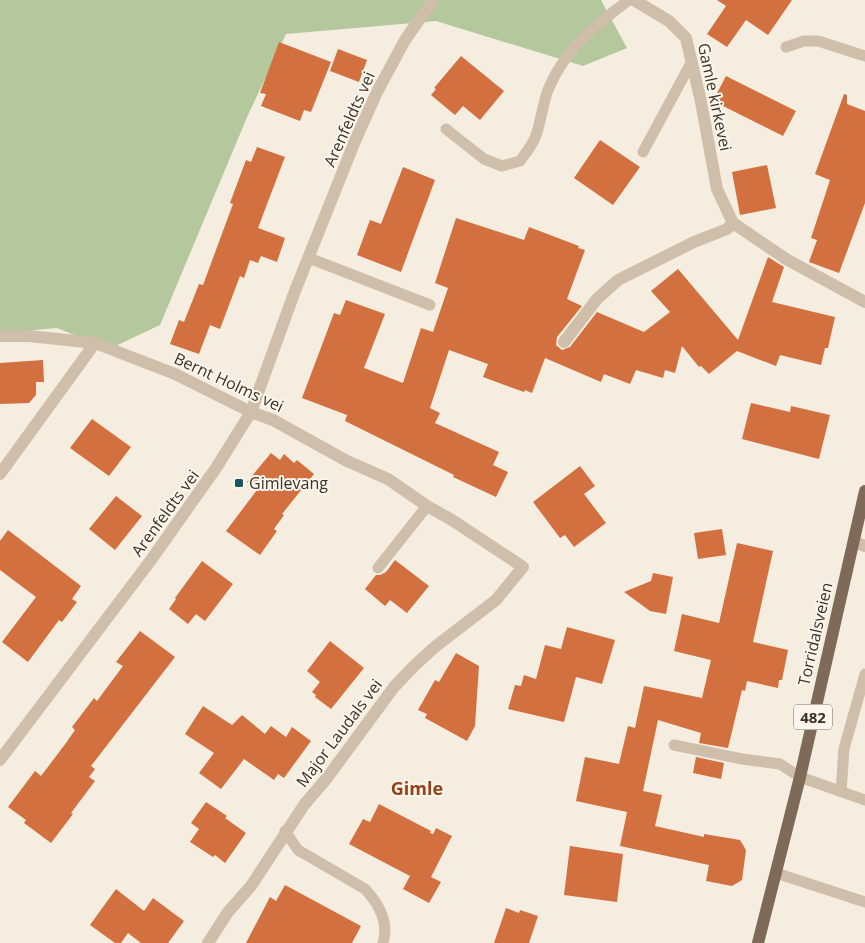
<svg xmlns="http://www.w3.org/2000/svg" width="865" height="943" font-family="'Open Sans',sans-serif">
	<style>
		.green { fill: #b5c79c }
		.building { fill: #d27040 }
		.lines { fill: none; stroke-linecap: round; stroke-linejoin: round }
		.service { stroke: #cfbea9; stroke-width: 11 }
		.minor { stroke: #cfbea9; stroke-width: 12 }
		.tertiary { stroke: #cfbea9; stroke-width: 12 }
		.primary { stroke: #7f6959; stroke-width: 12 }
		.poi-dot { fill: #1a5762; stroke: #fcf6ec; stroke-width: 2 }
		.labels { text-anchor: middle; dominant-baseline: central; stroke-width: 4; stroke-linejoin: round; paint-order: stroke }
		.shield { fill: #fcf6ec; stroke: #766c64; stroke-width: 1 }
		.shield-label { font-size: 15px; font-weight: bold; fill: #3c3129 }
		.street-label { font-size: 16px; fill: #3c3129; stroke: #fcf6ec }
		.poi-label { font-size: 16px; fill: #3c3129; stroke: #fcf6ec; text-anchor: start }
		.neighbourhood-label { font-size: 18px; font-weight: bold; fill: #944119; stroke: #fcf6ec }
	</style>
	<rect width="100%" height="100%" fill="#f5eddf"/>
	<path class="green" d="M0,0H601L627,48L583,66L436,21L286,34L248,115L160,325L109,349L57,328L0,333Z"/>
	<path class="building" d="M717,0H792L768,35L746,20L727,47L707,34L726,6Z
		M279,42L331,62L311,112L304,110L300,121L261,106L266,94L260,93Z
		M338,49L367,60L359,82L330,71Z
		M461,56L504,91L480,120L463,106L455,115L431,95L436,89L434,88Z
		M726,76L796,111L783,136L713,101Z
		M844,94L847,95V104L865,111V203L839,273L809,262L817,240L811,238L830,180L815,174Z
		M600,140L640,167L613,205L574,178Z
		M257,147L285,157L258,228L285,238L277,262L261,256L258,263L250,260L244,278L240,276L220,329L210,325L199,354L170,344L179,320L184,322L199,284L203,285L233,204L230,203L246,160L251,162Z
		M767,165L776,208L740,215L732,172Z
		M403,167L435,180L401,272L357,255L370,220L381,224Z
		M456,218L524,240L529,227L579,246L578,248L585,250L567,299L582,306L557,337L556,345L562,350L570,347L597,312L644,332L670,312L651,291L678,269L738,340L768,257L784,267L772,302L835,317L828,348H825L821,365L780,355L776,366L737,351L709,374L701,366L699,367L682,346L675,373L665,370L663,378L636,370L630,384L604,374L601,382L545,358L532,393L525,390L524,392L483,377L488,364L449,350L430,408L440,413L435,423L499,452L493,465L508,472L496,497L453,477L454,475L345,421L347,415L302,398L334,313L340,315L346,300L385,314L364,368L403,383L421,328L433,332L448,288L435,283Z
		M43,360L44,382H36V395L29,403L0,404V363Z
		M751,403L790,412L791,406L830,415L819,459L742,439Z
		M92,419L131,447L109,476L70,448Z
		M271,453L280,460L284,454L294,463L297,460L314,474L282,514L284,515L274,529L277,531L260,555L226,531L257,490L247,482Z
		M580,466L595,486L584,494L606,523L574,547L565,535L560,538L533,502Z
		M116,496L142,516L115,550L89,529Z
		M722,529L726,555L698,559L694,533Z
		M8,530L81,586L72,599L77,602L62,622L59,620L28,662L2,642L36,597L0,570V541Z
		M737,543L773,551L753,642L788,650L782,680H779L778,688L747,681L745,691L742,690L728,748L699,743L701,733L658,720L643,791L662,795L655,826L704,837V834L740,840L746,850L742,880L732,886L706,881L709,865L620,846L627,812L576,801L585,757L619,764L628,726L635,728L644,686L702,698L711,660L674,651L682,614L719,623Z
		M395,560L429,586L407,613L390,600L385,606L365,589L376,575H380L386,572Z
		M202,561L233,584L205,621L196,614L188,624L169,609L176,599L175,598Z
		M653,573L673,577L666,614L650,611L624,592L651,581Z
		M567,627L615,640L602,684L576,677L564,722L508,709L515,685L521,686L524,675L536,679L545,645L561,649Z
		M140,631L175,657L91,766L95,769L89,777L95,781L71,813L73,814L51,843L24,823L26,820L8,807L35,771L41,776L66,743L75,730L72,727L94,698L97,701L123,666L116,662Z
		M330,641L364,668L331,709L315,697L316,695L312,692L320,682L307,671Z
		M456,653L479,666L475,726L467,741L425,718L427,714L418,710L435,680L439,682Z
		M203,706L232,725L242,715L265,734L271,726L286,737L292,727L311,741L284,778L278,774L274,780L244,759L221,789L199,773L214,753L185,734Z
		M696,757L724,763L721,779L693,773Z
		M206,802L227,816L225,818L246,833L225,863L215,855L213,857L190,842L199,829L191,823Z
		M379,804L431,831L430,833L433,834L436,828L452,836L431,877L441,882L429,903L403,889L410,876L349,844L363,819L370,822Z
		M570,846L623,854L617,902L564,895Z
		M285,885L361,926L352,943H246L270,897L276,901Z
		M116,889L144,911L153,898L184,921L168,943H141L128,933L121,943H115L90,925Z
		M506,908L519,913L520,910L538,916L529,943H494Z"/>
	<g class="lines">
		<path class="service" d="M786,47L804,41H818L865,56
			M446,129L484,159L502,166L520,161C525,154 531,147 535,138C541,123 542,106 548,90C564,50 595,25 629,0
			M643,152L692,61
			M309,258L430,305
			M378,568L427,506
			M674,745L742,759L780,764L800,777L865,800
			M841,792L844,749L865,674
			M285,831L298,850L365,889C379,904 389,923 383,943
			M776,873L865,902"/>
		<path class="minor" d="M634,0L669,21L686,38L701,102L717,189L733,223L786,259L865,302
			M0,336H29L95,343L175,374L251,412L273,420L347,461L388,479L427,506L452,520L523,567L496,600L436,646L415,665L394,687L327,778L304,805L251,886L228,912L208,943
			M564,342L597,299L618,280L694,242L727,229L733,223
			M0,474L95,343
			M854,542L865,546"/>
		<path class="tertiary" d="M0,760L151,560L216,468L251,412L295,291L355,141L376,94L405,40L433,0"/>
		<path class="primary" d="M758,943L800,777L865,491"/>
	</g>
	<rect class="poi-dot" x="234" y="478" width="10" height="10" rx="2.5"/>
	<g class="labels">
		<rect class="shield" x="794" y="704.5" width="38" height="25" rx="4"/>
		<g class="shield-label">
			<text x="813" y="717">482</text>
		</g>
		<g class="street-label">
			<text transform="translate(715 97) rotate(78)">Gamle kirkevei</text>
			<text transform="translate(349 119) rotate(-66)">Arenfeldts vei</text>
			<text transform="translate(229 382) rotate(25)">Bernt Holms vei</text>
			<text transform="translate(165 513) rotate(-54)">Arenfeldts vei</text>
			<text transform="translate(815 634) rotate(-77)">Torridalsveien</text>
			<text transform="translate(339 733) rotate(-53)">Major Laudals vei</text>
		</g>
		<g class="poi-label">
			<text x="249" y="483">Gimlevang</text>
		</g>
		<g class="neighbourhood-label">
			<text x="417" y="788">Gimle</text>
		</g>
	</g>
</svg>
